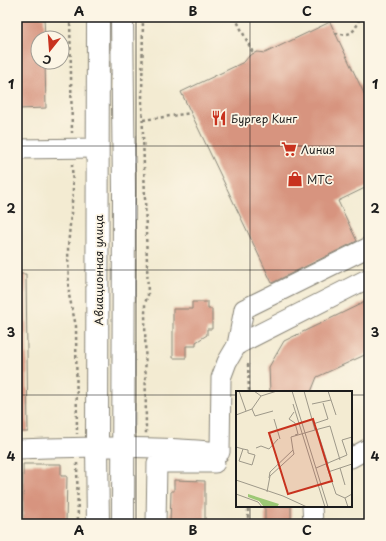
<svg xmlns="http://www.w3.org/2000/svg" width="386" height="541" font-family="'Playpen Sans',sans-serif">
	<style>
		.building { fill: #d7947f }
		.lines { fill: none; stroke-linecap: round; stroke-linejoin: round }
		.minor-casing { stroke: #888477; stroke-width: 21 }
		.major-casing { stroke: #888477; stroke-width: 24 }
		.path { stroke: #888477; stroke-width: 2.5; stroke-dasharray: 3 3; stroke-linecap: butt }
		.minor { stroke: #fff; stroke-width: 19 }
		.major { stroke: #fff; stroke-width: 22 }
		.grid { fill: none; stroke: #1c1c1c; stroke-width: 1; stroke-opacity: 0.55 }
		.labels { text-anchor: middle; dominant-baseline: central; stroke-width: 3.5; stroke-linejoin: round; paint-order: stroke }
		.poi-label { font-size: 11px; fill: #1c1c1c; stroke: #fcf5e5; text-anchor: start }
		.street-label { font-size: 11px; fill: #1c1c1c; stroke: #fcf5e5 }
		.inset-road { fill: none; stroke: #9d9889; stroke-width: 1 }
		.view { fill: #c8321e; fill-opacity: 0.15; stroke: #c8321e; stroke-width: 2 }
		.inset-edge { fill: none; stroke: #1c1c1c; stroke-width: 2 }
		.neatline { fill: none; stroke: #1c1c1c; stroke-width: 1.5 }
		.grid-label { font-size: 13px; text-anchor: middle; font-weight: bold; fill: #1c1c1c }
	</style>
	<rect width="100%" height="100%" fill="#fcf5e5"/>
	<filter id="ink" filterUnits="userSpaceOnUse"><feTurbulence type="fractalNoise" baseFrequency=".025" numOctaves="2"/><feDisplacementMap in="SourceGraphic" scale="8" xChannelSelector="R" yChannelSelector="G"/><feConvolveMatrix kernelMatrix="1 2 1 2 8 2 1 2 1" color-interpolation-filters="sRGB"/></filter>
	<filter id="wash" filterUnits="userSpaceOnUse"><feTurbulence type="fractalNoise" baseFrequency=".012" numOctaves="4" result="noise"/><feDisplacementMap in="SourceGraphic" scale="16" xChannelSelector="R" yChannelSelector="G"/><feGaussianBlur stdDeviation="0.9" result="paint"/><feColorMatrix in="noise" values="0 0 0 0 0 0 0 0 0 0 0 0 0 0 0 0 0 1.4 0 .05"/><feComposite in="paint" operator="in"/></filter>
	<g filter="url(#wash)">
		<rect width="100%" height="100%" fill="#f3ebd2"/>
		<g id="blocks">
			<path class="building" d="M17,17H44L45,38H38V62H45L46,108L18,109Z
				M330,22L369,104V186L338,201L357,241L272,283L181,92L244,62L250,55L257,52L265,53Z
				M17,274H26L28,432H17Z
				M369,300V353L317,377L311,392H270L269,367L284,341Z
				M192,302H208V309H212V329H207V335L196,342V346H186V358H173V309H192Z
				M23,464H61V476H67L66,524H23Z
				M174,480L205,481V524H170L171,491H174Z
				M265,506H291V524H265Z"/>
		</g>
	</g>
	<g filter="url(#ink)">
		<use href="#blocks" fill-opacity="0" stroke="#888477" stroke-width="1"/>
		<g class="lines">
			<defs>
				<path id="minor" d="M17,149L97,148
					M369,247L244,309L237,345L369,278
					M17,449C85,447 152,445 220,452L221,378L227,362L237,345
					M351,458L369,448
					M312,506L313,524
					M156,524L157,463H215"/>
				<path id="major" d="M122,17L124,191L123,524
					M98,524L97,447L98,17"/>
			</defs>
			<use href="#minor" class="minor-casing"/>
			<use href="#major" class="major-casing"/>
			<path class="path" d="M70,17L72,133
				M143,17L142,102L148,295L145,303L146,434
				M235,17L253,53
				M335,33C350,36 353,34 359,21L354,17
				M143,120L191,113
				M72,164L73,191L68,247L69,295L76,326L77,434
				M248,364L249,392
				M77,463L78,524
				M248,524V506"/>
			<use href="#minor" class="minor"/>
			<use href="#major" class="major"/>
		</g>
	</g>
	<path class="grid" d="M136,17V524M250,17V392M17,146H369M17,270H369M17,395H237M351,395H369M250,506V524"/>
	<defs>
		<symbol id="restaurant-bare" viewBox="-9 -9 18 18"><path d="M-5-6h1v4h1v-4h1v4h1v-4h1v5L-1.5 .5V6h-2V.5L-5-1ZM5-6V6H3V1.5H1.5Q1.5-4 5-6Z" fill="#c8321e" stroke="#fcf5e5" stroke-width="2.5" paint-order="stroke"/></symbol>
		<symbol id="supermarket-bare" viewBox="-9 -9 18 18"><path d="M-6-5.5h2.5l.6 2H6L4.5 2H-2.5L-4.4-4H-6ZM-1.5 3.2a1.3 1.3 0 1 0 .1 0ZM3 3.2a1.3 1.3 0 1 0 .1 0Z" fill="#c8321e" stroke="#fcf5e5" stroke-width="2.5" paint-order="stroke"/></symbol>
		<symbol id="shop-bare" viewBox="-9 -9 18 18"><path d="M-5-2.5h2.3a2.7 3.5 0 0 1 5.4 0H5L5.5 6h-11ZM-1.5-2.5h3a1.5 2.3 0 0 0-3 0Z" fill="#c8321e" stroke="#fcf5e5" stroke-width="2.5" paint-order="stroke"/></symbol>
	</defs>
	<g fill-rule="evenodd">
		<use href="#restaurant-bare" x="208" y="107" width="22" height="22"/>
		<use href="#supermarket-bare" x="278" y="138" width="22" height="22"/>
		<use href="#shop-bare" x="284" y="168" width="22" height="22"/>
	</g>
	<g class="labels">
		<g class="poi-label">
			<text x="231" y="118">Бургер Кинг</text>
			<text x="301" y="149">Линия</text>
			<text x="307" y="179">МТС</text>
		</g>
		<g class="street-label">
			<text transform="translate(98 270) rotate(-90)">Авиационная улица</text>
		</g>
	</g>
	<g transform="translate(236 391)">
		<rect width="116" height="116" fill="#f3ebd2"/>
		<path d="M12,103L43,113L41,116H28L23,110L12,106Z" fill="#9dc875"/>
		<path class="inset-road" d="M3,0L10,20M18,0L25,5L41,0M56,0L92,116M92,0L100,24M57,13L89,116M76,13L95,9M16,18L25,5M58,21L53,28L59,32L62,43L59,44M0,24L16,18L19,25L37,20M38,28L44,48M77,33L92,28L87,12M79,39L94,35L104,69M81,39L92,73M0,56L7,58L12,59V62L19,64L16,74L3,70L7,58M20,57L25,55L33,58L42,48M57,59L55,46L79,39L68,0M90,73L100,103L109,107M80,77L111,64L106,49L116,46M104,77L116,73M92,81L104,77L109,94M0,89L47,105L71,116M31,101L34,85L58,63L57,59L34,81L33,87M0,103L22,111L26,116M112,116L109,107L116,103"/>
		<path class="view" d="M77,28L96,90L52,103L33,42Z"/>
		<rect width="116" height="116" class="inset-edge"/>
	</g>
	<rect width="386" height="541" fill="none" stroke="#fcf5e5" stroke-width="44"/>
	<g transform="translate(50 50) rotate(197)"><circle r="19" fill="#fcf5e5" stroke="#a29e95"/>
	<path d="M0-3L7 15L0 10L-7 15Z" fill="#c8321e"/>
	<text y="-6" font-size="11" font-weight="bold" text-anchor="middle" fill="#1c1c1c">С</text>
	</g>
	<rect x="22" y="22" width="342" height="497" class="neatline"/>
	<g class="grid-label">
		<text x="79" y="16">A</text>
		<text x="193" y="16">B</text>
		<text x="307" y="16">C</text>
		<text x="11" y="89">1</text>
		<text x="375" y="89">1</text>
		<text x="11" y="213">2</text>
		<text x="375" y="213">2</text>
		<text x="11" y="337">3</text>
		<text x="375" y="337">3</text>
		<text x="11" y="461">4</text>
		<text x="375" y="461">4</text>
		<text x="79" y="535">A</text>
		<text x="193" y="535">B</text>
		<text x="307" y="535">C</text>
	</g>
</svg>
